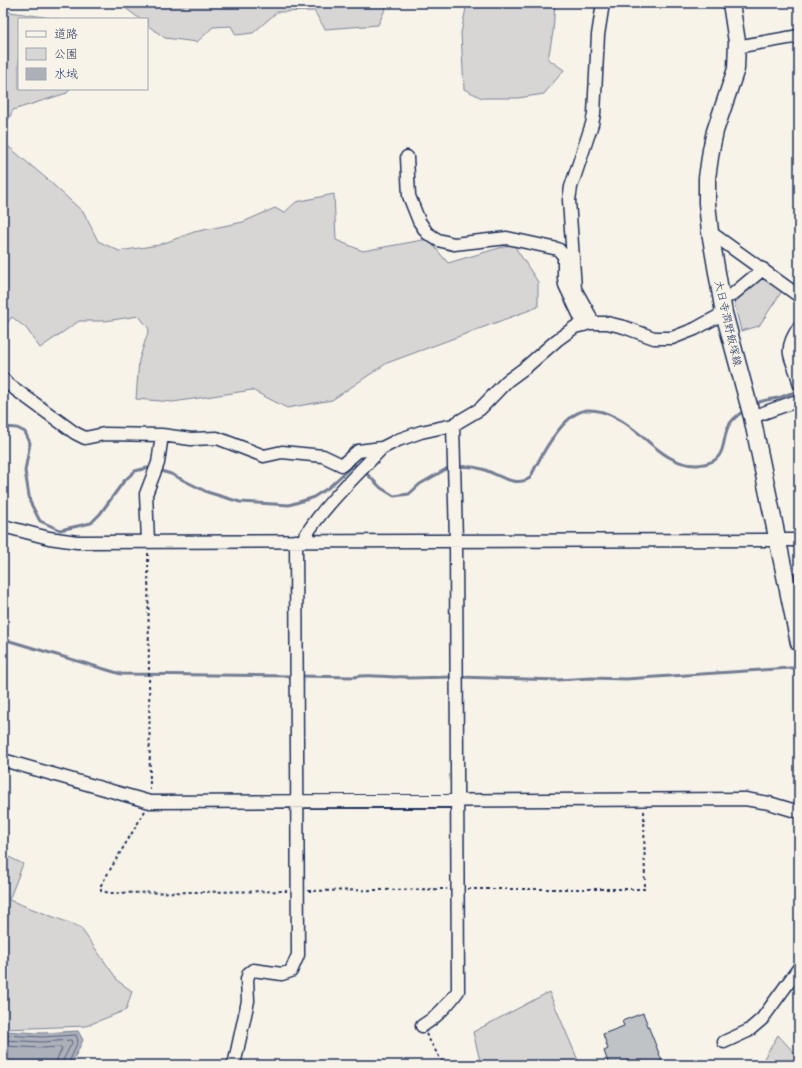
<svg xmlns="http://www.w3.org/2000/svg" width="802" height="1068" font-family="'Playpen Sans','Klee One',sans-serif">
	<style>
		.green { fill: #d7d6d4; stroke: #798299 }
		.water { fill: #acb0b9; stroke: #727c95 }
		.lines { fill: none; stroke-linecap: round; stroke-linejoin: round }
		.shore { stroke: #556382; stroke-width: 1 }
		.stream { stroke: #727c95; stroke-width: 3 }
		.building { fill: #c0c3c5; stroke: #1b2f5e }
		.minor-casing { stroke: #1b2f5e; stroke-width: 15 }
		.major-casing { stroke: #1b2f5e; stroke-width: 19 }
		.path { stroke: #1b2f5e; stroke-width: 2; stroke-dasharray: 3 3; stroke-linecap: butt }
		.minor { stroke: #f7f3e8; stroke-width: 12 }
		.major { stroke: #f7f3e8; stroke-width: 16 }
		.labels { text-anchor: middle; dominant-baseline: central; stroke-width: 3; stroke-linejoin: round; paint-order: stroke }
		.street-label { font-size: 11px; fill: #1b2f5e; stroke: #f7f3e8 }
	</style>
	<rect width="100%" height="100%" fill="#f7f3e8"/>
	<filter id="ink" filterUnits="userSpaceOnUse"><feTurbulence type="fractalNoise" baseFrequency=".025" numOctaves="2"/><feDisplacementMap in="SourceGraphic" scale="8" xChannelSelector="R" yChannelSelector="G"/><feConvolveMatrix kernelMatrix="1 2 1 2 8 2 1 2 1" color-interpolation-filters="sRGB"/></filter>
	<g filter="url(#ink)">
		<path class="green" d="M122,3H388L378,25L325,29L314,11L277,12L253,33L236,35L231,26L213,27L197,42L165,38L147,25V19H140L124,7Z
			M467,3H555L553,32L548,59L564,70L544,94L518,98H482L464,89L461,33Z
			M3,11L58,19H19V89H70L67,93L13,110L3,131Z
			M3,142L47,179L84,213L98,241L119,251L159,245L194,232L243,222L275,208L284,213L296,202L334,194L336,240L363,251L428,239L448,263L513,244L538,282V307L387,363L332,400L287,408L252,390L173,402L136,399L139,360L149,329L139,316L105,321H79L40,348L26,328L12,317L3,328Z
			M762,275L784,288L759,326L741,331L733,298Z
			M3,854L23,864L9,900L80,927L119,982L132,991L126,1010L86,1026L3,1029Z
			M549,992L580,1065H481L473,1032Z
			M778,1035L799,1058V1065H760Z"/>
		<path class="water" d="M3,1031L42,1033L78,1031L83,1040L71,1065H3Z"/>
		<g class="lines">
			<path class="shore" d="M3,1035L42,1037L76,1035L78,1041L68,1065
				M3,1040L42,1042L71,1040L72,1043L63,1060V1065
				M3,1046L42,1048L61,1047L62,1049L57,1059V1065"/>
			<path class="stream" d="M753,405C760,400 769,400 778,398C786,396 790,392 799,392
				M3,427L17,428L25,432L30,443L25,471L30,502L40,521L60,530L91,523L100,514L124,481L135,471L147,468L152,469
				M457,467C466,466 473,466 482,469C498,474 514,488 530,478C539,459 563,412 587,410C608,409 628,424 643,437C659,451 676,466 698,465C703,464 708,464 713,461C725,455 723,438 728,427C731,420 739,414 745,410
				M158,470L171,474L207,492L240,502L289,505L312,498L328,488L354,464L359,468
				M364,471L381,488L394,496L409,494L420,484L448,468H451
				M3,639L121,674L294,676
				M300,676L354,677C368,674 382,677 396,677C401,677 404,676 409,678L453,677
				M459,677L557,680L591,678L626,679L790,668H799"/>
		</g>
		<path class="building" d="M643,1013L662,1061L656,1063L657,1065H632L630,1060L616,1065H609L604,1051L608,1049L603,1034L624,1026L622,1021Z"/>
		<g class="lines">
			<defs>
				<path id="minor" d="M736,47L799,36
					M407,157L409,196L419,221L427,233L438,240L454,244L507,238L558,249L564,256V278L565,285L584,325
					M710,232L799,296
					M722,297L732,295L763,269
					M591,323L590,316L575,289L569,200L571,187L592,124L594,114L598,35L603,3
					M799,327C794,335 788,345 790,354C792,364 798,373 799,383
					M3,379L8,384L75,433L85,438L104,434L162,435L191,439L217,438L264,456L282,452L323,456L342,465L358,451L382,448L398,440L421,432L453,425L480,409L507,381L526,367L557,340L575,327L591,323H607L624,327L654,338H672L695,329L724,313
					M752,417L794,402H799
					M3,526L49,538L77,542L799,540
					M148,541L146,494L158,463L162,435
					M302,541C323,506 354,478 382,448
					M3,760L150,802L745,799L769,803L799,812
					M422,1026C437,1017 448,1005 458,991L456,540L453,425
					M724,1042L748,1031L762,1019L799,968
					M234,1065L248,1001L247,979L249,973L253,970L282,974L291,971L298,955L296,541"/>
				<path id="major" d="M731,3L737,42L736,69L715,131L711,150L707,178V203L710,232L724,313L752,417L799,643"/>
			</defs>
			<use href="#minor" class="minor-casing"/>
			<use href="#major" class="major-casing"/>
			<path class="path" d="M148,553L150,792
				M145,811L101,885V891L110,893L287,891
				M468,889H645L644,810
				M308,891L447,889
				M426,1034L438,1055L445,1065"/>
			<use href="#minor" class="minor"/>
			<use href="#major" class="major"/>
		</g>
	</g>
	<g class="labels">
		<g class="street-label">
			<text transform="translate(729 323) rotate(77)">大日寺潤野飯塚線</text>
		</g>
	</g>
	<rect width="802" height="1068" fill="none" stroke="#f7f3e8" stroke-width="16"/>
	<rect x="8" y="8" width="786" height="1052" fill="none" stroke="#1b2f5e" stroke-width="1.5" filter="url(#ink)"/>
	<rect x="18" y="18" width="130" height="72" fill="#f7f3e8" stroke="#9fa5b1"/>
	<rect x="26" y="31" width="20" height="6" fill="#f7f3e8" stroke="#9fa5b1"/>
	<text x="54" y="38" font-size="12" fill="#1b2f5e">道路</text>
	<rect x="26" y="48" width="20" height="12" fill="#d7d6d4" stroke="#9fa5b1"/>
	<text x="54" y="58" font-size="12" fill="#1b2f5e">公園</text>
	<rect x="26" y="68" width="20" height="12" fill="#acb0b9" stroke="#9fa5b1"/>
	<text x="54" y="78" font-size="12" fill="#1b2f5e">水域</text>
</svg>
